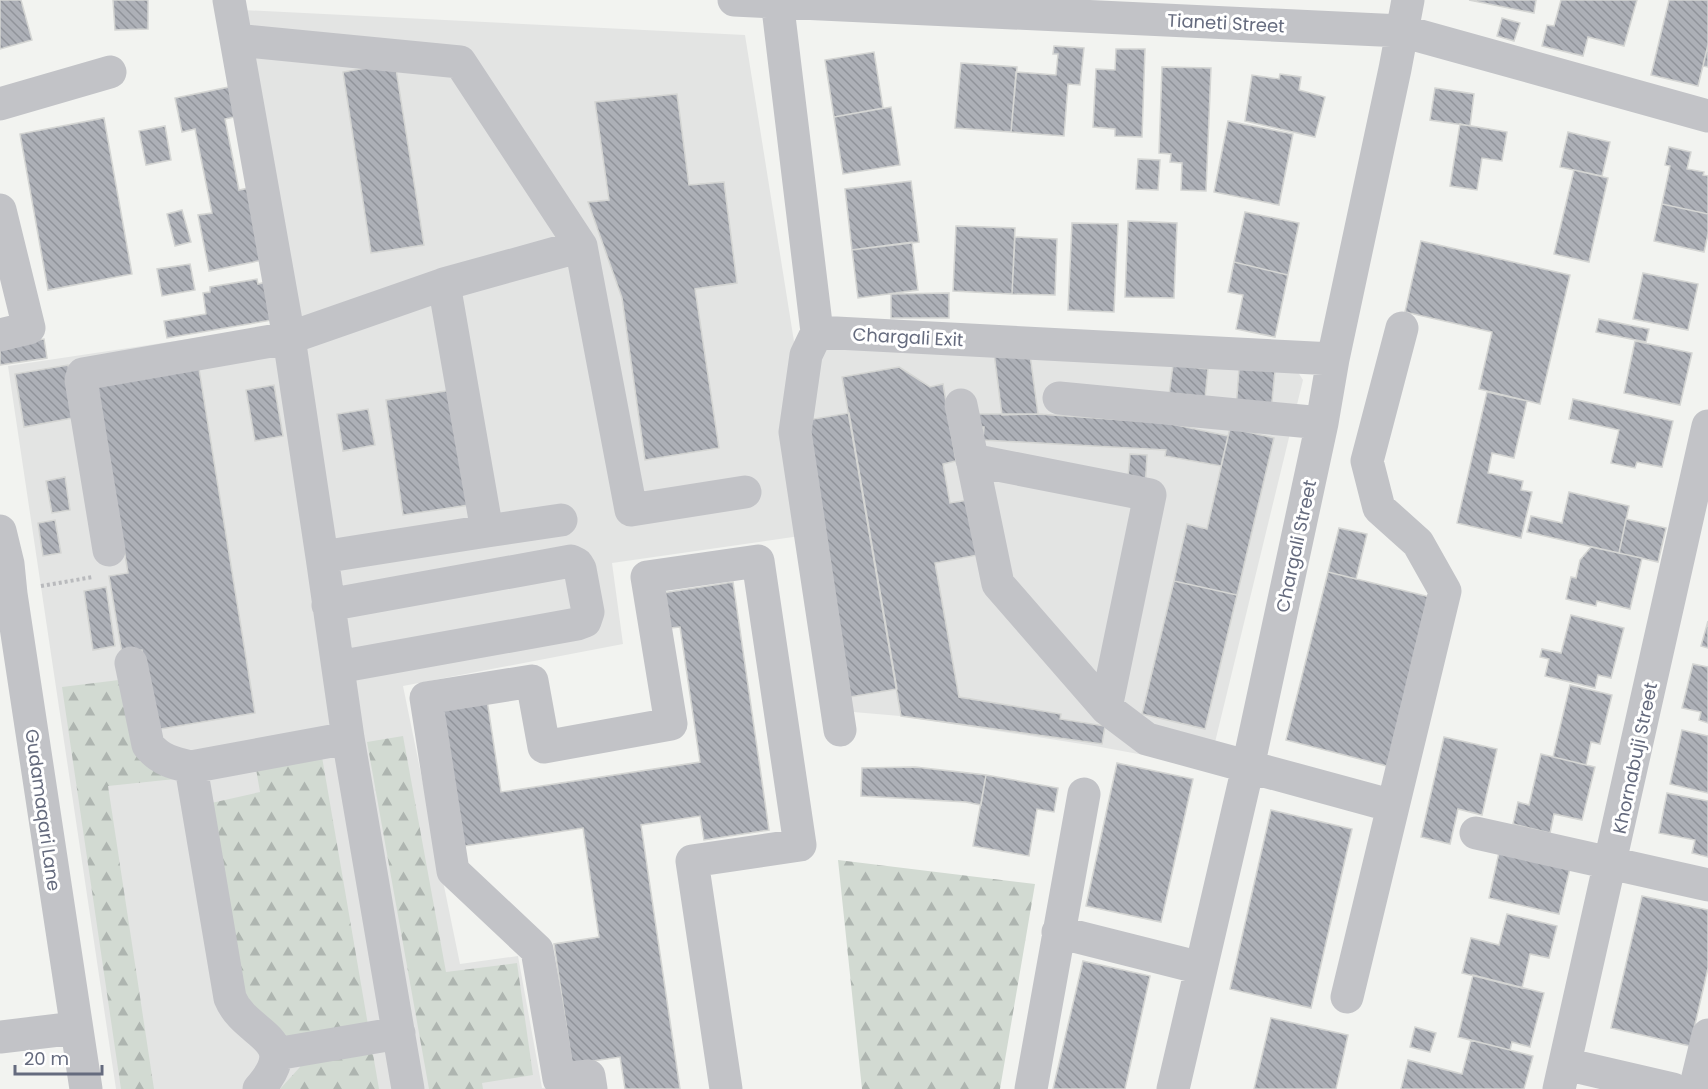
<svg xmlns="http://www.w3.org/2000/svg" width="1708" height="1089" font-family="Poppins,sans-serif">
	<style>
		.built { fill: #e3e4e3 }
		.forest { fill: url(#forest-firs) }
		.building { fill: url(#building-back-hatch); stroke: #d4d5d3; stroke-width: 1.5 }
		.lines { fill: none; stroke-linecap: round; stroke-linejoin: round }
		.path { stroke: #b9babd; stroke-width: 4; stroke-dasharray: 3 3; stroke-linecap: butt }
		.minor { stroke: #c2c3c7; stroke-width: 33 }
		.labels { text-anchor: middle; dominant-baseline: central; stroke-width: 6; stroke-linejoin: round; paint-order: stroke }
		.street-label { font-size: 18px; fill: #656b7e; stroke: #fff }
	</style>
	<defs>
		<pattern id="forest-firs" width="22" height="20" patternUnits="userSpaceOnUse" patternTransform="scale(1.5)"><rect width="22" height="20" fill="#d2dad2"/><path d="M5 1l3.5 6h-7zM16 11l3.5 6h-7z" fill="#aeb5b0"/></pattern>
		<pattern id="building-back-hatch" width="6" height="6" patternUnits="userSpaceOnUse" patternTransform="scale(1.5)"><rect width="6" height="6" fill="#adb0b7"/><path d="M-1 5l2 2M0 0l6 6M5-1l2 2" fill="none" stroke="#90939a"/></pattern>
	</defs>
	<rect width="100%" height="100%" fill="#f2f3f0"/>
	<path class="built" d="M222,9L745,35L796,354L831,338L1294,366L1303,380L1209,767L1095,746L900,716L830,710L800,536L612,563L623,644L403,686L460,964L518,956L542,1088L575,1084L576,1089H116L8,366L277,326Z"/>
	<path class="forest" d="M119,680L175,779L108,786L154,1089H121L62,687Z
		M403,736L446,972L517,963L533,1075L482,1083L483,1089H429L367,742Z
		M321,751L379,1089H280L300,1067V1046L244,1005L207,804L260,792L255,763Z
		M838,860L1035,884L1000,1089H862Z"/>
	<path class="building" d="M0,0H21L32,40L0,49Z
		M113,0H148V29L115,30Z
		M1469,0H1536L1534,13Z
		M1561,0H1637L1624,46L1588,37L1583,56L1542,46L1547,25L1554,26Z
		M1669,0H1708V45L1698,86L1651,75Z
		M1502,18L1520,23L1514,41L1497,36Z
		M1708,45V67L1703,66Z
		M1054,46L1084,48L1080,85L1068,84L1064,136L1011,132L1016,72L1056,75L1058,54H1053Z
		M1116,49H1145L1142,137L1115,136V129L1093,127L1096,69L1115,70Z
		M874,52L883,108L834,117L825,60Z
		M395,63L424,245L371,253L343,72Z
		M961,63L1017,67L1011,132L955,128Z
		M1162,67L1211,68L1206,191L1181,190L1182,163L1170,162L1171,154L1159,153Z
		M1280,74L1301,77L1299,90L1325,97L1315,137L1245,121L1252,75L1279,79Z
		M234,86L239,116L225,119L239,190L249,188L263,260L209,271L198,215L212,213L195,129L182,132L175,98Z
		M1435,88L1474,94L1470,126L1430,120Z
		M677,94L689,185L724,182L737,283L695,289L719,448L645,460L622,298L588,202L609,200L595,102Z
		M891,107L900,165L843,174L834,117Z
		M104,118L132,274L48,290L20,134Z
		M1228,121L1293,134L1279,205L1214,192Z
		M1460,124L1507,132L1502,161L1482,158L1477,190L1450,186Z
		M165,126L171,160L146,165L139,131Z
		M1568,132L1610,142L1602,176L1560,167Z
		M1669,147L1691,152L1687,169L1704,172L1703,175L1708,176V214L1662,204L1670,166L1665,165Z
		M1138,159L1160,160L1158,190L1136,189Z
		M1574,170L1608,178L1589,262L1554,254Z
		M911,181L919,242L852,250L845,189Z
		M1662,204L1708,214V234L1704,252L1654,241Z
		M182,210L191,242L175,246L167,214Z
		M1245,212L1299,223L1288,275L1234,262Z
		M1128,221L1177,223L1174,298L1125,297Z
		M1072,223L1118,224L1114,312L1068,310Z
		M956,226L1015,228L1012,294L953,291Z
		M1015,237L1057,239L1055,295L1012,294Z
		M1421,241L1570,275L1540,404L1479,389L1492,332L1405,312Z
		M912,242L918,290L858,298L852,250Z
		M1234,262L1288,275L1275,337L1236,329L1243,295L1228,292Z
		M190,264L195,290L162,296L157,269Z
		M1643,273L1698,284L1688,330L1633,319Z
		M257,279L258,284L266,282L272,320L167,338L164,321L206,314L203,293L210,292V287Z
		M949,293V318H891V294Z
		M1599,319L1649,329L1646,342L1596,332Z
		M44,339L47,358L0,365V346Z
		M1635,341L1692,353L1680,405L1624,393Z
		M994,353L1030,355L1038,414L1002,415Z
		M198,363L255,713L155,730L142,650L122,653L109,576L128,573L96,381Z
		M68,365L78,417L24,427L15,374Z
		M1173,365L1208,369L1205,398L1169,395Z
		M899,367L930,387L943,384L956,461L943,464L950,503L974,499L983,554L935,563L959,697L1061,714L1060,719L1105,726L1102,744L901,716L842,377Z
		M1239,369L1275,371L1271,411L1236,409Z
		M274,385L283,436L255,441L246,390Z
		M452,390L469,505L403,515L386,400Z
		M1487,392L1527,401L1514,458L1492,453L1488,473L1523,481L1521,490L1532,492L1521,538L1457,523Z
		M1573,399L1673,421L1662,467L1637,462L1635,468L1611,463L1619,430L1569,419Z
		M368,409L375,445L343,451L337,414Z
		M849,413L897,689L850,697L802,421Z
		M978,414H1038L1167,423L1228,436L1221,466L1165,456L1166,450L983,440L984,427H978Z
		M1230,428L1274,438L1237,595L1174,581L1187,524L1207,529Z
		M1130,454L1147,455L1145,490L1127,489Z
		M65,477L70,510L52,513L46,481Z
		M1569,492L1629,506L1619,553L1527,532L1531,516L1562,523Z
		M1626,519L1666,528L1658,562L1619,553Z
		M55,520L61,553L43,556L38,523Z
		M1339,528L1367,534L1356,579L1328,572Z
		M1591,547L1642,558L1630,609L1597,601L1596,606L1566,599L1571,577L1576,578L1580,560Z
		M1328,572L1430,597L1387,766L1286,740Z
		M1174,581L1237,595L1205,729L1142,714Z
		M733,582L769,830L704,840L700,816L641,825L680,1089H625L620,1057L572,1064L554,944L599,937L583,828L458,847L437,707L487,700L501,792L700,762L680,627L661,629L656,594Z
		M106,587L115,646L93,650L84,591Z
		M1571,615L1624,628L1611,678L1598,675L1595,688L1545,676L1549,659L1540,657L1542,649L1561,653Z
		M1708,621V648L1701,646Z
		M1693,664L1708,667V723L1699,720L1701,712L1682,708Z
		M1570,685L1612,695L1600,744L1591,742L1586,765L1553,757Z
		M1682,730L1708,736V793L1670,784Z
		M1444,737L1497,749L1482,815L1458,809L1450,844L1421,837Z
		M1541,754L1595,767L1582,820L1554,814L1550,833L1513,824L1518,802L1529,805Z
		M1117,763L1193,779L1161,922L1086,906Z
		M915,767L986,775L981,805L966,802L861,796L862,768Z
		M986,775L1058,788L1054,812L1037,809L1029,856L973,846Z
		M1667,793L1708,801V857L1692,853L1695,840L1659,833Z
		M1271,810L1352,829L1311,1008L1230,989Z
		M1500,848L1571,864L1559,914L1489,898Z
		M1642,896L1708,910V968L1690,1046L1611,1028Z
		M1507,914L1557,926L1549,958L1530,954L1522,988L1462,973L1471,938L1499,945Z
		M1083,961L1150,976L1125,1089H1053Z
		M1473,975L1544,993L1530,1047L1512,1042L1510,1050L1458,1037Z
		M1271,1018L1348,1035L1336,1089H1254Z
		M1415,1027L1436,1033L1430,1052L1410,1047Z
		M1471,1040L1533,1056L1524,1089H1401L1408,1060L1462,1074Z"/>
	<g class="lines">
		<path class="path" d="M41,586L93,577"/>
		<path class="minor" d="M229,0L289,338L322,557
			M734,0L1402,31L1708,116
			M777,0L817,332L1333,359
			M236,40L460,62L581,246
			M0,104L110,72
			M0,210L29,328L0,335
			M817,332L806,355L795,432L840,730
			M1059,398L1322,423
			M961,405L998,584L1106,708L1147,739L1393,806
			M972,460L1150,495L1106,708
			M0,531L8,564L11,594L86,1089
			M487,531L561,520
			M109,550L81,380L83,374L289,338L444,284
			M328,605L571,561L577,564L580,569L588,612L585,621L577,624L338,667
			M131,663L148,745C160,760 173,763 191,767L348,738
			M191,767L230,998C246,1037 304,1037 259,1089
			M1476,833L1708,885
			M1058,932L1201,968
			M1347,997L1445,591L1418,543L1379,508L1367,461L1402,328
			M0,1037L76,1028
			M276,1054L399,1033
			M1565,1064L1673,1089
			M408,1089L348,738L322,557L487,531L444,284L581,246L631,510L745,492
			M591,1089L589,1076L559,1079L537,950L453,871L426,698L532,681L544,747L671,724L647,577L758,561L800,845L692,861L726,1089
			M1031,1089L1084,794
			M1173,1089L1248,767L1322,423L1333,359L1395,69L1408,0
			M1559,1089L1708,426
			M1695,1089L1708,1035"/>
	</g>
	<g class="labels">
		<g class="street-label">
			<text transform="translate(1226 23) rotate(3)">Tianeti Street</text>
			<text transform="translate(908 337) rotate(3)">Chargali Exit</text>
			<text transform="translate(1296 546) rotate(-78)">Chargali Street</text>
			<text transform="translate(1635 758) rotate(-78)">Khornabuji Street</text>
			<text transform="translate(43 810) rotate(82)">Gudamaqari Lane</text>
		</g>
	</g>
	<path d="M15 1065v9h87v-9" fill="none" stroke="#656b7e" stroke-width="3"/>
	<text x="24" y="1065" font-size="18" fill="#656b7e" stroke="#ffffff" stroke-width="4.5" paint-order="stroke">20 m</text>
</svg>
